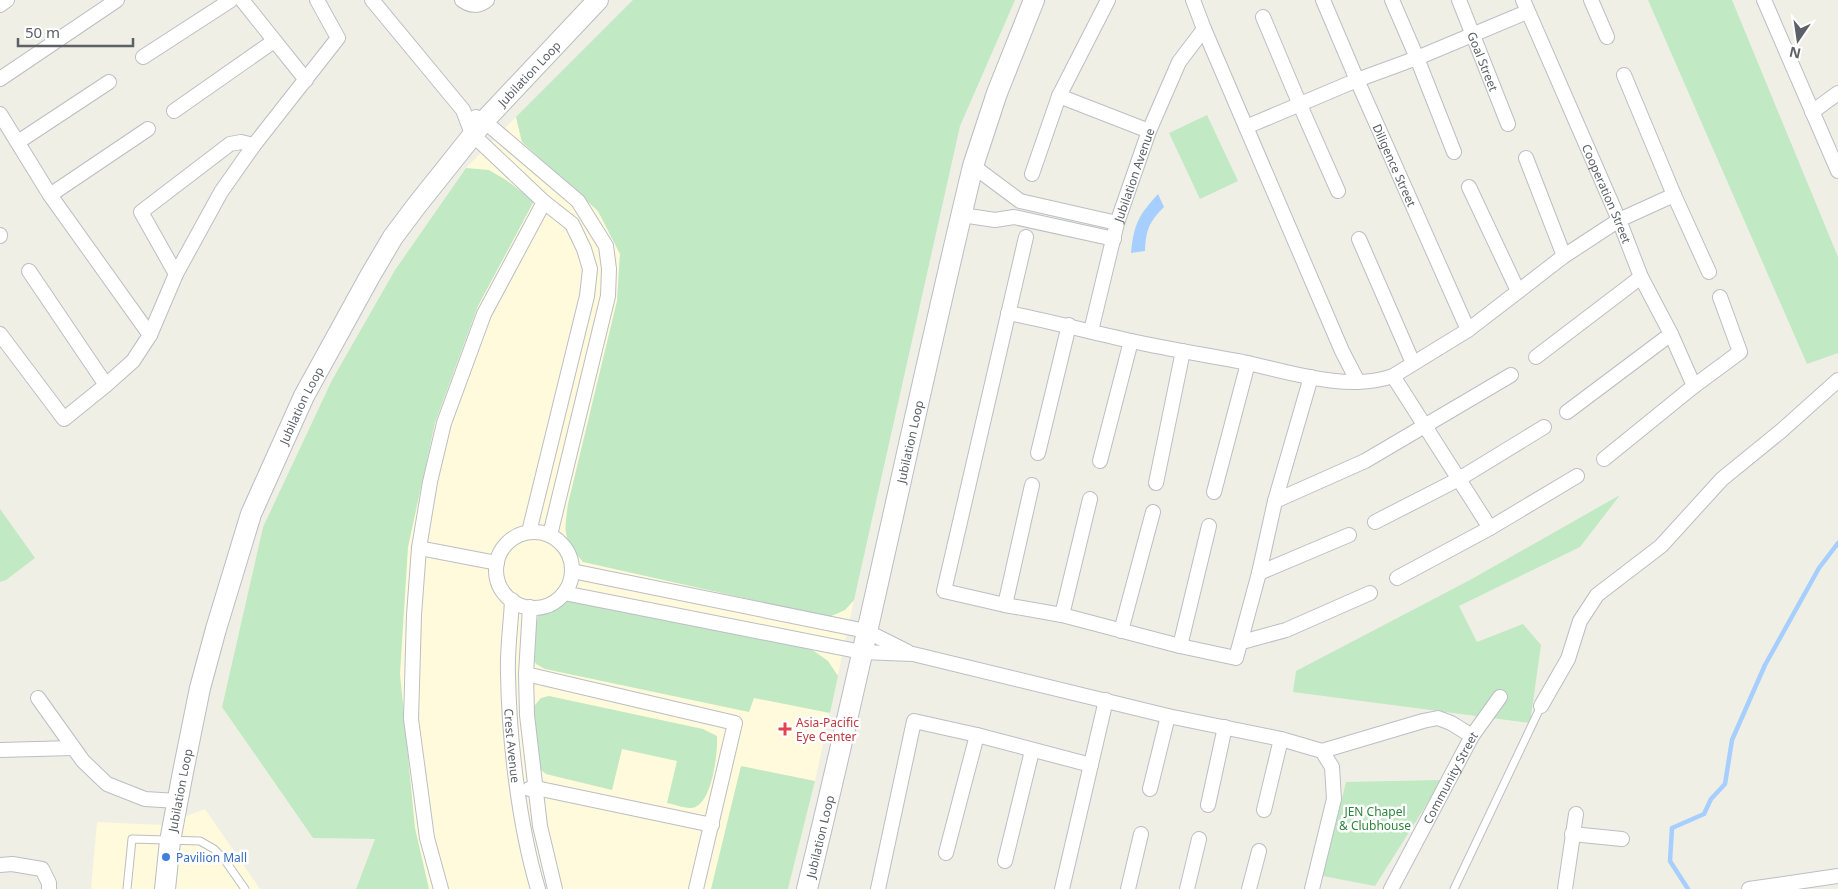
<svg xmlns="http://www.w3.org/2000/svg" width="1838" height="889" font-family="'Noto Sans',sans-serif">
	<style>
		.commercial { fill: #fffadb }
		.green { fill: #c0e9c4 }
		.water { fill: #a6cfff }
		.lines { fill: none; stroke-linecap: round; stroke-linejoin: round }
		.stream { stroke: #a6cfff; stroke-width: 4.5 }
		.lane-casing { stroke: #bcbec5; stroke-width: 9 }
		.street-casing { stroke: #bcbec5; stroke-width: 16 }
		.secondary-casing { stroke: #babdc4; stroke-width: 22 }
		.lane { stroke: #fff; stroke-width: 7 }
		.street { stroke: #fff; stroke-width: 14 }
		.secondary { stroke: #fff; stroke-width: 20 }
		.health-dot { fill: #e0444e; stroke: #fff; stroke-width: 2 }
		.shop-dot { fill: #3f7fe0; stroke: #fff; stroke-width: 2 }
		.labels { text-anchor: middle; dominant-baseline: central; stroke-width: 5; stroke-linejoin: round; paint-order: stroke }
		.street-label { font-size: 12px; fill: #5d6067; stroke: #fff }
		.health-label { font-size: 12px; fill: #be3a42; stroke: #fff; text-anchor: start }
		.park-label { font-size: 12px; fill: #2e843b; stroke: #fff }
		.shop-label { font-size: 12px; fill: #366cbe; stroke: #fff; text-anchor: start }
	</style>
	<rect width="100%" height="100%" fill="#f0efe5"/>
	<path class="commercial" d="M516,117L522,142L598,211L620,254L617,301L568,504L565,532L845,610L854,600L815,781L788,889H356L375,839L313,838L222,707L263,527L332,380L395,270L466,168Z
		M205,809L260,889H91L97,822L162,825Z"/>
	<path class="green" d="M633,0H1015L960,126L854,600L845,610L829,617L583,562C563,538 564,534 568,504L617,301L620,254L598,211L522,142L516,117Z
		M1648,0H1732L1838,257V353L1807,364Z
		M1207,115L1238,181L1200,199L1169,133Z
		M466,168L489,170L506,180L534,201L478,306L435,423L408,547L400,674L415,828L429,889H356L375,839L313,838L222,707L263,527L332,380L395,270Z
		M1620,495L1580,547L1459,606L1477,642L1523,624L1541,645L1530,723L1293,692L1296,671L1470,580Z
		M0,509L35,558L6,580L0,582Z
		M567,597L811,649L828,661L838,676L830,713L754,698L749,712L545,669L536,664L531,655L538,616L556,607Z
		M549,696L703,729L717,736C718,752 712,809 690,808C683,808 674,804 667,803L677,761L622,749L612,790L546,774L537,767L534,706L541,698Z
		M741,766L815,781L788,889H711Z
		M1442,780L1375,886L1323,876L1346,782Z"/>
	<path class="water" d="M1158,194L1164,207C1149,222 1146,230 1145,251L1131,253C1134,224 1138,216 1158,194Z"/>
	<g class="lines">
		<path class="stream" d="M1688,889L1670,861L1672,828L1704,814L1711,799L1725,784L1732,740L1765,665L1819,568L1838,543"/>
		<defs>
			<path id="lane" d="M127,889L132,839L200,841L214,849L224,859L245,889
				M1454,889L1541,706"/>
			<g id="street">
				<path d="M242,0L306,80"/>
				<path d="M372,0L463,110L472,134L544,202L572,224L584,249L590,269L587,296L529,532"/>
				<path d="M462,0C470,6 479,7 487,0"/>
				<path d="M1193,0L1204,29L1342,351L1358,382"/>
				<path id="s1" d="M1323,0L1357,80L1468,330"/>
				<path d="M1392,0L1417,58L1454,152"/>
				<path id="s2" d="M1459,0L1508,124"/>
				<path id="s3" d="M1523,0L1619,220L1641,277L1671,334L1694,386"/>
				<path d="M1591,0L1607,37"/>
				<path d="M1764,0L1838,171"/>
				<path d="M0,5L7,0"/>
				<path d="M1263,17L1300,105L1338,191"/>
				<path d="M143,57L231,0"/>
				<path d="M1624,75L1674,195L1709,272"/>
				<path d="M0,79L117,0"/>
				<path d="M1059,96L1149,131"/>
				<path d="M174,111L274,41"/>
				<path d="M1812,112L1838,93"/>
				<path d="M0,114L50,195L150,335"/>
				<path d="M476,117L484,121L578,201L606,246L609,269L608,296L550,535"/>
				<path d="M1246,127L1357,80L1417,58L1527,12"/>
				<path d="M18,142L109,82"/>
				<path d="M1526,158L1564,256"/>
				<path d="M973,166L1020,201L1117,223"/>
				<path d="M1032,174L1059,96L1108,0"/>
				<path d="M1469,187L1518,291"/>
				<path d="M50,195L148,129"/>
				<path d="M962,215L995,220L1014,217L1114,239"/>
				<path d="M0,235V236"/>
				<path d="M1026,237L944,591L1005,605L1062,615L1180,646L1236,658L1259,573L1275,501L1311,377"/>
				<path d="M1359,239L1413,363"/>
				<path d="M29,271L106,385"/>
				<path d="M176,274L141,212L230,144L241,142L254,145"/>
				<path d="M1008,313C1049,321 1090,332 1131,341C1168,349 1206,355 1243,362C1290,372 1347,392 1393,376L1468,330L1564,256L1619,220L1674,195"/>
				<path id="s4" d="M1091,331L1117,223L1149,131L1179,62L1204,29"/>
				<path d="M0,334L64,419L106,385L133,361L150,335L176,274L221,192L254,145L338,38L317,0"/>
				<path d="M1536,357L1641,277"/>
				<path d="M1393,376L1490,528"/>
				<path d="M1567,412L1671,334"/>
				<path d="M1038,453L1069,325"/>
				<path d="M1604,459L1694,386L1740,352L1720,297"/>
				<path d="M1100,461L1131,341"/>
				<path d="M1156,483L1183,351"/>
				<path d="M1214,492L1248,363"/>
				<path d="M1275,501L1365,461L1511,375"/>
				<path d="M1375,522L1459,479L1544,427"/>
				<circle cx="534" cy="570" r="38"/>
				<path d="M419,548L497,563"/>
				<path d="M572,571L866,631L908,652"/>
				<path d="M1259,573L1349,535"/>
				<path d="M1397,578L1490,528L1577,476"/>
				<path d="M564,593L862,652L913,654L1168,716L1281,739L1322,751L1332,767L1334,799L1312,889"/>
				<path id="s5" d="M512,600C511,624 507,649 508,673C509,740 519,825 538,889"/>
				<path d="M1005,605L1032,485"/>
				<path d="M530,607L526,674L527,715L540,826L555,889"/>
				<path d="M1062,615L1090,499"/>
				<path d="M1121,631L1153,512"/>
				<path d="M1242,642L1286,630L1370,593"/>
				<path d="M1180,646L1209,526"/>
				<path d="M526,674L735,723L696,889"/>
				<path d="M38,698L83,761L107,784L145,799L178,801"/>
				<path d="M1541,706L1568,659L1580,621L1597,595L1661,546L1722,479L1781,431L1838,380"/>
				<path d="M0,750L73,748"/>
				<path d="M1322,751L1423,721L1438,718L1451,723L1472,736"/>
				<path d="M529,789L536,788L712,825"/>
				<path d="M1150,789L1168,716"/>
				<path d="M1208,805L1225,727"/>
				<path d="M1264,810L1281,739"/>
				<path d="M1572,834L1622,839"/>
				<path d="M946,853L977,735"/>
				<path d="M1005,861L1032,751"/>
				<path d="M0,865L12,864L42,869L49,883V889"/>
				<path d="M441,889L427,838L411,719L414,615L419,548L430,482L444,423L484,314L544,202"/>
				<path d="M878,889L914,721L977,735L1091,765"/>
				<path d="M1062,889L1106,700"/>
				<path d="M1128,889L1141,834"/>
				<path d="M1187,889L1199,839"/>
				<path d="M1249,889L1259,851"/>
				<path id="s6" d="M1391,889L1472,736L1500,697"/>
				<path d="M1565,889L1576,814"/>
				<path d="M1749,889L1838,876"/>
			</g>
			<g id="secondary">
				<path id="s7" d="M165,889L170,841L183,772L200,688L216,629L251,514L304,396L370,276L393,237L417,205L484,121L598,0"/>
				<path id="s8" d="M807,889C866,649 915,407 973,166L997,93L1034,0"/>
			</g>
		</defs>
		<use href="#lane" class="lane-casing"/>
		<use href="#street" class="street-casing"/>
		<use href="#secondary" class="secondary-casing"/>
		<use href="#lane" class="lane"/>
		<use href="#street" class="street"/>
		<use href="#secondary" class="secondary"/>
	</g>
	<path class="health-dot" d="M782.5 721.5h5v5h5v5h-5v5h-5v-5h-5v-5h5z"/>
	<circle class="shop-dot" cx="166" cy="857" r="5"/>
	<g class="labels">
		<g class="street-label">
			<text stroke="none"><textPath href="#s2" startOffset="66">Goal Street</textPath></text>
			<text stroke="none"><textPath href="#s7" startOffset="910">Jubilation Loop</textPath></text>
			<text stroke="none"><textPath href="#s1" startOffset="180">Diligence Street</textPath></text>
			<text stroke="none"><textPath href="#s4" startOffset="162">Jubilation Avenue</textPath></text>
			<text stroke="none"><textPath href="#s3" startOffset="211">Cooperation Street</textPath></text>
			<text stroke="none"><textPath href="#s7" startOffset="505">Jubilation Loop</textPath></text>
			<text stroke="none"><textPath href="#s8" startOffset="459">Jubilation Loop</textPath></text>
			<text stroke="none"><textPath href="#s5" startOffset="146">Crest Avenue</textPath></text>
			<text stroke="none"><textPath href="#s6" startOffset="126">Community Street</textPath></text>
			<text stroke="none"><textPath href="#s7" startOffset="100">Jubilation Loop</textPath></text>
			<text stroke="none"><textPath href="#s8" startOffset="54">Jubilation Loop</textPath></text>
		</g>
		<g class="health-label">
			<text x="796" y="722">Asia-Pacific<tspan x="796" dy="14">Eye Center</tspan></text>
		</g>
		<g class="park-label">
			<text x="1375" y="811">JEN Chapel<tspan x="1375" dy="14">&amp; Clubhouse</tspan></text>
		</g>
		<g class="shop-label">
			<text x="176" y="857">Pavilion Mall</text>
		</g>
	</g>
	<g transform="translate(1798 40) rotate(193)" stroke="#ffffff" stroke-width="4" paint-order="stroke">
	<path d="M0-4L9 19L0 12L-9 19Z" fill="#5d6067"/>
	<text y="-8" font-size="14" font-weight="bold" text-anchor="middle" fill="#5d6067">N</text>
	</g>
	<path d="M18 38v8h115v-8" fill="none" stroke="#5d6067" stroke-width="2.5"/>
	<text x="25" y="38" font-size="15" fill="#5d6067" stroke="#ffffff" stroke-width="4" paint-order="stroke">50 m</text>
</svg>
